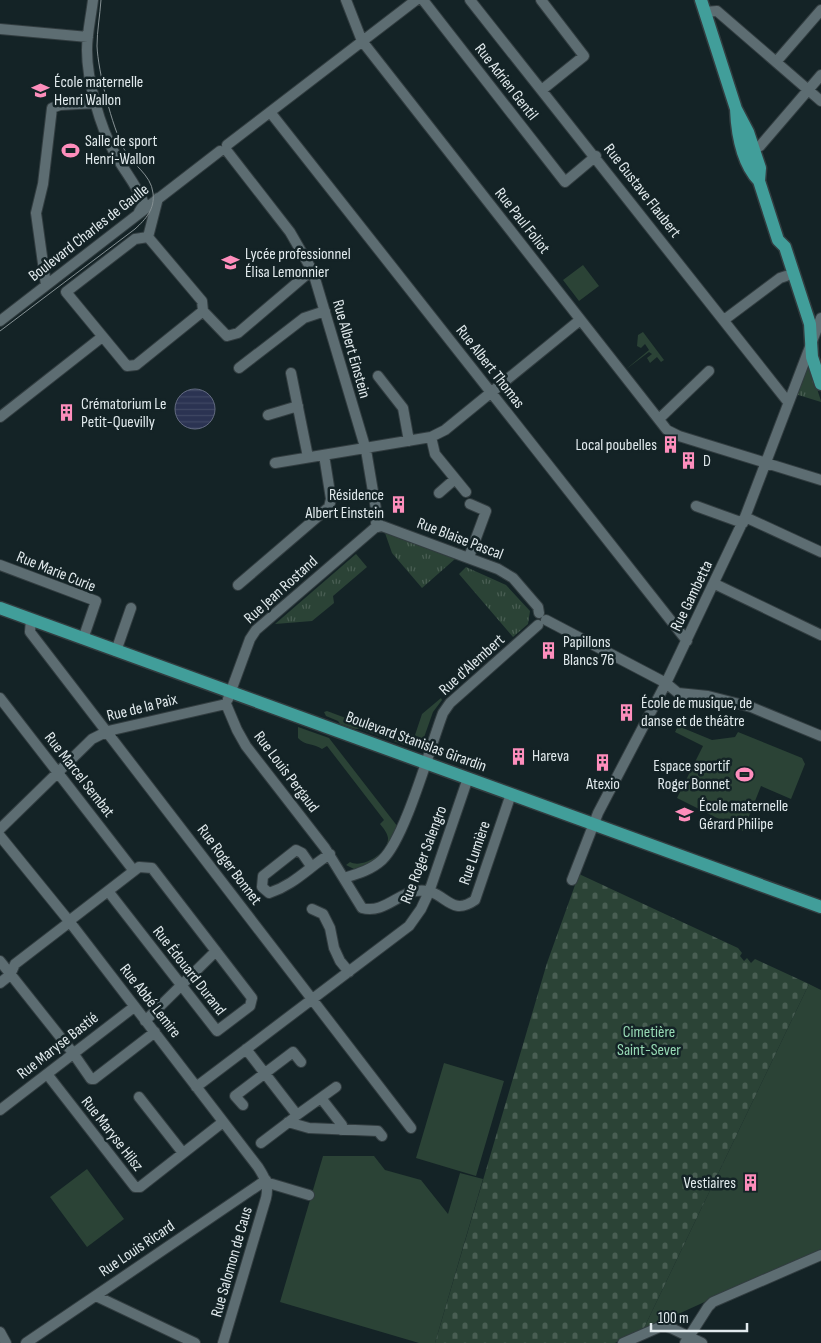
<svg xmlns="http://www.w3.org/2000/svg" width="821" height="1343" font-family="'Sofia Sans Condensed',sans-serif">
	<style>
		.grass { fill: #2b4336 }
		.cemetery { fill: url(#cemetery-stones) }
		.park { fill: url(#park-tufts) }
		.water { fill: url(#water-rules); stroke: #626a80 }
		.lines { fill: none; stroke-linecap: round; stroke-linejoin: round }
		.minor-casing { stroke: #323d40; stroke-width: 12 }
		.major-casing { stroke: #323d40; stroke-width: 15 }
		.minor { stroke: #5d6d72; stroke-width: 10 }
		.major { stroke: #419e9a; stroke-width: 12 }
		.tram { stroke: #869194; stroke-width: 1 }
		.labels { text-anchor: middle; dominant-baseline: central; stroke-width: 5; stroke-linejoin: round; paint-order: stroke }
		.poi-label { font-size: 16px; fill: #e1eaed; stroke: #142326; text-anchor: start }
		.street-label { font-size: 16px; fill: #e1eaed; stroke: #142326 }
		.park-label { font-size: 16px; fill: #97dab5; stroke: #142326 }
	</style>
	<defs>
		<pattern id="cemetery-stones" width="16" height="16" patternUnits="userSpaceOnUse" patternTransform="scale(1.25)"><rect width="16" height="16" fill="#2b4336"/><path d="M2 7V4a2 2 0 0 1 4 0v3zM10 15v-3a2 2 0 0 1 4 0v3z" fill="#495e53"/></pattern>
		<pattern id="park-tufts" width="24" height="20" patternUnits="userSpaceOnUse" patternTransform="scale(1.25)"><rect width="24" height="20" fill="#2b4336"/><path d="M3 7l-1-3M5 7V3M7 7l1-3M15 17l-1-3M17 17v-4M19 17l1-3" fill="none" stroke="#495e53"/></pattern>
		<pattern id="water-rules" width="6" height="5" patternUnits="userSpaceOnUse" patternTransform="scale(1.25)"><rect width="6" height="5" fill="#2b3352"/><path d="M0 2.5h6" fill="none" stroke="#3f4763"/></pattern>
	</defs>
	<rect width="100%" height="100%" fill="#142326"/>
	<path class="grass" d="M583,265L599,286L579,301L563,280Z
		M643,332L664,360L661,362L657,357L650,363L647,358L652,354L649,352L625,370L649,350L645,344L641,348L637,346L638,335Z
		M441,698L442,700L433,712L422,743L415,735L422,714Z
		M327,711L402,739L410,734L414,735L410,747L360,729H355L340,724L338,721L326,716L324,712Z
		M678,726L712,740L735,737L738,732L802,758L805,764L791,799L761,786L743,831L677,798L703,746L675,732Z
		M298,727L329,738L398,827L379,860L356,870L346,865L350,862C362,869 389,853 388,838C387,832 383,828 380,824L384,820L327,746L322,749C314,743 305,746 298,738Z
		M809,984L821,990V1249L643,1330Z
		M444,1063L504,1081L476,1176L416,1158Z
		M323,1156H374L385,1170L421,1180L448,1214L460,1173L483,1179L435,1343H419L280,1302Z
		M87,1169L124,1219L87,1247L50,1197Z"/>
	<path class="cemetery" d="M579,874L738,948L742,953L740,956L744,961L747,958L751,963L755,959L809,984L643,1330L615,1343H435L547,963Z"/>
	<path class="park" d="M809,364L821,401V402L795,394Z
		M385,533L455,559L422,588L392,553Z
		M356,554L367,567L333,596L334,603L312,621L275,624Z
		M466,567L506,585L530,611L528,624L513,637L459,574Z"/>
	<path class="water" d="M175 409a20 20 0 1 1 40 0a20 20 0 1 1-40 0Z"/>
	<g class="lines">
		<defs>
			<path id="minor" d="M93,0C91,17 87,33 87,50C87,81 100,127 115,154C124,171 137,185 144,204L139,212
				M346,0L362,41L667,430L679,436L821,480
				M423,0L565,182L596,156
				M470,0L788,402
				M541,0L584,56L543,89
				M705,12L717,11L821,101
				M0,29L88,37
				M776,62L821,10
				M270,112L687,641
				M227,145L416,0
				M754,149L760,146L821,75
				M227,151L290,232L313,272L366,450L378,521
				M148,237L135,239L66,292L127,366L136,365L203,311
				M148,237L202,301L203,311L227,336L238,333L312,270
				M148,237L158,198
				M46,285L36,213L43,184L52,108L60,105L96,103
				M724,320L780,278L786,276
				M0,321L220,151
				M239,368L304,318L325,311
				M291,373L308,457
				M378,376L403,408L409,441
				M268,415L298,406
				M0,417L102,337
				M659,419L709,371
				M431,437L435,454L466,492
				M275,463L431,437L445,430L580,320
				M439,493L455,479
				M696,506L743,523
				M745,517L821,552
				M376,523L378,527L382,526L498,569L513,578L538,607L539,613
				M469,557L486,511L470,504
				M0,565L96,601L83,639
				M715,584L821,635
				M238,585L329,507L331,499L324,455
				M31,619L30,632L411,1128
				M546,620L666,683L678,693L708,696L751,707L821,736
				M116,651L131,608
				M0,698L134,871
				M228,699L250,639L256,630L377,526
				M226,704L237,730L246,746L325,848L362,908C383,914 397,894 416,891C445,886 448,919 475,900L511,794
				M0,829L92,739L108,731L226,704
				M0,836L69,921L258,1167C265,1178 269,1185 266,1198L223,1343
				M311,866L302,853L296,850L263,876L262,887L269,893C294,885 309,867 330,854
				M344,878C357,874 371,870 382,860C405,839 430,747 443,713L450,703L538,625
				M572,880L598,813L666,683L745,517L821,318
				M312,909L323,914L330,928L334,948L340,961L349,972
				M0,961L73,1053L91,1079H94L155,1032
				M0,983L10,975L15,964L67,924L69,921L139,867L152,868L252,998L250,1006L217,1031L108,891
				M145,1021L216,951
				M246,1049L297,1115L336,1087
				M47,1074L135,1187H140L223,1122
				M196,1087L409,926L421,909L429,892L468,778
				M139,1097L183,1153
				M321,1098L342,1125L341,1130
				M243,1105L235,1096L293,1052L301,1062
				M0,1110L134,1007
				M288,1122L309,1128L378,1131L382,1136
				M261,1143L294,1118
				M267,1185L272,1184L309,1195
				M96,1296L195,1343
				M0,1332L6,1343
				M26,1343L266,1180
				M623,1343L662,1326L671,1328L702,1343
				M685,1343L708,1307L713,1302L821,1255"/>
			<path id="major" d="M701,0L736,109C737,133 742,163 759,181
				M736,109L748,132L760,168L759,181L778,240L785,247L810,324L812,357L821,384
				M0,608L821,907"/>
		</defs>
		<use href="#minor" class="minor-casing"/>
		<use href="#major" class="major-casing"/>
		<use href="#minor" class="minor"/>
		<use href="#major" class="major"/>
		<path class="tram" d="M0,331L135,229C146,219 155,209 153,193C151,174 132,165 124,149C112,127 98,71 97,46C97,31 100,15 101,0"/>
	</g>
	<defs>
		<symbol id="school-bare" viewBox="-9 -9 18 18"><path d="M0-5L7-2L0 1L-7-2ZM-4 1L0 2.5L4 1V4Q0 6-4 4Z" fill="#fe8ebc" stroke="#142326" stroke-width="2.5" paint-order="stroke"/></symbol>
		<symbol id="stadium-bare" viewBox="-9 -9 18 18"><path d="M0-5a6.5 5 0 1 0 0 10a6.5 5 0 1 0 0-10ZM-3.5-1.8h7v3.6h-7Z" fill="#fe8ebc" stroke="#142326" stroke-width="2.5" paint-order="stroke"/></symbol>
		<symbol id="building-bare" viewBox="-9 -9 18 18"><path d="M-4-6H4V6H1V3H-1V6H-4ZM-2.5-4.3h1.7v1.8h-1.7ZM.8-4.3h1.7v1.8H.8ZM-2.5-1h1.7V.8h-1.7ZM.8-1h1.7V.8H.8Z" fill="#fe8ebc" stroke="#142326" stroke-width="2.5" paint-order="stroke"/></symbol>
	</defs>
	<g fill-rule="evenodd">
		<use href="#school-bare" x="28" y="78" width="25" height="25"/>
		<use href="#stadium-bare" x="58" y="138" width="25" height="25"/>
		<use href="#school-bare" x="218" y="250" width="25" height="25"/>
		<use href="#building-bare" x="54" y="400" width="25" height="25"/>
		<use href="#building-bare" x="658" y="432" width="25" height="25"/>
		<use href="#building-bare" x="676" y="448" width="25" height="25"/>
		<use href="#building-bare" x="386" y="492" width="25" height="25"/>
		<use href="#building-bare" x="536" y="638" width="25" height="25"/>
		<use href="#building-bare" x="614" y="700" width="25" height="25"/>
		<use href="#building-bare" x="506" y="744" width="25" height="25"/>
		<use href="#building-bare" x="590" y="750" width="25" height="25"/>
		<use href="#stadium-bare" x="732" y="762" width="25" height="25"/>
		<use href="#school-bare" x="672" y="802" width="25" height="25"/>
		<use href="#building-bare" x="738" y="1170" width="25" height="25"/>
	</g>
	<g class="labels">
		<g class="poi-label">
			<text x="54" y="82">École maternelle<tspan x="54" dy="18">Henri Wallon</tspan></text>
			<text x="85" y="141">Salle de sport<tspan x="85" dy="18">Henri-Wallon</tspan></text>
			<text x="245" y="254">Lycée professionnel<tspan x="245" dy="18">Élisa Lemonnier</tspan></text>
			<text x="81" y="404">Crématorium Le<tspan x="81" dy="18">Petit-Quevilly</tspan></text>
			<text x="657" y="445" text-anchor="end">Local poubelles</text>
			<text x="703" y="461">D</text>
			<text x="384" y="495" text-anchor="end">Résidence<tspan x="384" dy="18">Albert Einstein</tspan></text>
			<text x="563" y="642">Papillons<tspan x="563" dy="18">Blancs 76</tspan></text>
			<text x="641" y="703">École de musique, de<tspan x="641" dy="18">danse et de théâtre</tspan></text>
			<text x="532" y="756">Hareva</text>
			<text x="730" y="766" text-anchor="end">Espace sportif<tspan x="730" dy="18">Roger Bonnet</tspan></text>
			<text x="603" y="784" text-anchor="middle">Atexio</text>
			<text x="699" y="806">École maternelle<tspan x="699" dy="18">Gérard Philipe</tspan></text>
			<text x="736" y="1183" text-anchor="end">Vestiaires</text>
		</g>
		<g class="street-label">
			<text transform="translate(506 82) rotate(52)">Rue Adrien Gentil</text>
			<text transform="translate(642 191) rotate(52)">Rue Gustave Flaubert</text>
			<text transform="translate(522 221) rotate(52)">Rue Paul Foliot</text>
			<text transform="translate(89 233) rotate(-38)">Boulevard Charles de Gaulle</text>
			<text transform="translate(351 349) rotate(74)">Rue Albert Einstein</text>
			<text transform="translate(490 367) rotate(52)">Rue Albert Thomas</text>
			<text transform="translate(460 539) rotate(21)">Rue Blaise Pascal</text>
			<text transform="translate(56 572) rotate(22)">Rue Marie Curie</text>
			<text transform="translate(281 590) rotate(-42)">Rue Jean Rostand</text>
			<text transform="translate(692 596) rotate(-64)">Rue Gambetta</text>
			<text transform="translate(472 665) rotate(-42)">Rue d'Alembert</text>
			<text transform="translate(142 708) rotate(-14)">Rue de la Paix</text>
			<text transform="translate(416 742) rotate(20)">Boulevard Stanislas Girardin</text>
			<text transform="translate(286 772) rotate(53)">Rue Louis Pergaud</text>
			<text transform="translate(79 775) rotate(52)">Rue Marcel Sembat</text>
			<text transform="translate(475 853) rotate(-71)">Rue Lumière</text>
			<text transform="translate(424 855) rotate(-69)">Rue Roger Salengro</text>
			<text transform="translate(229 865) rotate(53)">Rue Roger Bonnet</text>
			<text transform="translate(189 971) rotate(52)">Rue Édouard Durand</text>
			<text transform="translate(150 1001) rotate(52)">Rue Abbé Lemire</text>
			<text transform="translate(58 1046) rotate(-38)">Rue Maryse Bastié</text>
			<text transform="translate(112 1134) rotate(52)">Rue Maryse Hilsz</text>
			<text transform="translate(137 1249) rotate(-34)">Rue Louis Ricard</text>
			<text transform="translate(232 1262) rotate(-74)">Rue Salomon de Caus</text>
		</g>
		<g class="park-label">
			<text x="649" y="1032">Cimetière<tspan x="649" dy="18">Saint-Sever</tspan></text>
		</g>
	</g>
	<path d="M651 1323v8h96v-8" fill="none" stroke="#e1eaed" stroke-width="2.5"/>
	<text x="658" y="1323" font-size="15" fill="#e1eaed" stroke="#142326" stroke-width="4" paint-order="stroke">100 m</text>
</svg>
